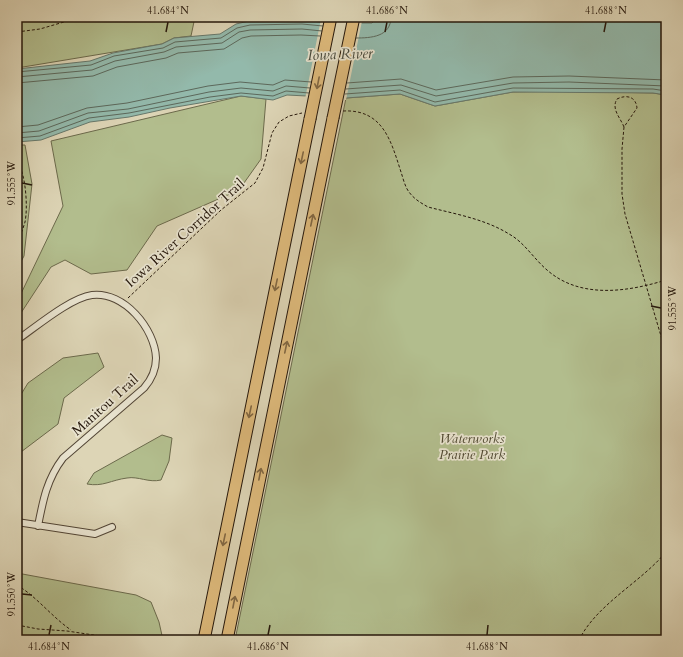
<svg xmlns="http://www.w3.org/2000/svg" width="683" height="657" font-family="Cardo,serif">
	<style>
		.green { fill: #b2bd8d; stroke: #6c6a4c }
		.water { fill: #93b9ab; stroke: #67786b }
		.pier { fill: #ddd5b6 }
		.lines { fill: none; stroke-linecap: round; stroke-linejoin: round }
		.shore { stroke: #5c685b; stroke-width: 1 }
		.street-casing { stroke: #534636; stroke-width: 8 }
		.highway-casing { stroke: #25170b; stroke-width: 13 }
		.path { stroke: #25170b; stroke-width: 1; stroke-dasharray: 3 2; stroke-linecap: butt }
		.street { stroke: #e9e4d0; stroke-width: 6 }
		.highway { stroke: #deba7b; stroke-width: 11 }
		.highway-bridge-casing { stroke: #25170b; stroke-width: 13; stroke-linecap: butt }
		.highway-bridge { stroke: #deba7b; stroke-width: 11 }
		.oneway { stroke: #826843 }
		.ticks { fill: none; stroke: #25170b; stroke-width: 1.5 }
		.labels { text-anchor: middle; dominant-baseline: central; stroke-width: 3.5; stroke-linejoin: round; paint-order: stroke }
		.street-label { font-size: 14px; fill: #25170b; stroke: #e9e4d0 }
		.park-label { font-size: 14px; font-style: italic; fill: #4f4932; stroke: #e9e4d0 }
		.water-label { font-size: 15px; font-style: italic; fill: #46483b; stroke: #e9e4d0 }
		.neatline { fill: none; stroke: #25170b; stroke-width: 1.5 }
		.ticks-label { font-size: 10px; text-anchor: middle; fill: #25170b }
	</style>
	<rect width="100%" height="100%" fill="#ddd5b6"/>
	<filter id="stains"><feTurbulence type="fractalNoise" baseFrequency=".005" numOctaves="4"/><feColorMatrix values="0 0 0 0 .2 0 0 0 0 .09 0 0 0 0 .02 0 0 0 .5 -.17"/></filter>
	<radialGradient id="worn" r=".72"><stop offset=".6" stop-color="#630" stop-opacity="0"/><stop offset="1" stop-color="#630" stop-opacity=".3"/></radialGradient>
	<path class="green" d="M17,17H195L191,36L174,38L162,44L17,68Z
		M569,91L653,93L666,95V640H235L346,98L400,94L435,106L513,92Z
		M241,96L266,99L261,159L239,190L157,226L127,270L91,274L65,260L51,267L19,316L17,315V302L63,206L51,141Z
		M17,145H25L32,184L24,256L17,269Z
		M98,353L104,367L64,398L58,424L17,455V401L28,383L63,358Z
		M162,435L172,438L169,461L161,480C149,483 138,476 127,478C111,480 103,487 87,484L94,473Z
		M17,573L136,595L151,602L159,622L163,640H17Z"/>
	<path class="water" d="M378,17H666V95L653,93L513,92L435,106L400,94L346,98L287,95L273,100L241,96L170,108L129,117L90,122L41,140L17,142V69L90,61L113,53L162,44L174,38L220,34L236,24L249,21L302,20L329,23H372Z"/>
	<path class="pier" d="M321,19L362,21L346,100L305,99Z"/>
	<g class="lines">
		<path class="shore" d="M356,38C371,38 391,37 391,17
			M17,72L91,65L114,56L163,48L175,42L221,38L237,28L250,25L302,24L323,26
			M17,77L92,70L115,61L164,52L176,47L222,43L239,32L250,30L302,29L322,31
			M17,83L93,76L117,67L166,58L178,53L224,49L242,38L251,36L301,35L320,36
			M347,83L401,79L436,90L513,77L569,76L666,80
			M346,89L401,85L436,96L513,83L569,82L666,86
			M345,94L400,90L435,102L513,88L653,89L666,91
			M17,127L38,125L87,108L127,103L208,86L240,82L273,85L285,80L311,82
			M17,133L39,131L88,113L128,109L209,92L241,88L273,91L286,86L310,88
			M17,138L40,136L89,118L129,113L210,97L241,93L273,96L286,91L309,93"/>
		<defs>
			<path id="street" d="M17,340C36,327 70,298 92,295C124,291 155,329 156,358C156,369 151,380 144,388L63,458C47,479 43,500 38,526
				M17,522L95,534L112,527"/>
			<path id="highway" d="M204,640L310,119
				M227,640L333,118"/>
		</defs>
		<use href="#street" class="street-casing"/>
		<use href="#highway" class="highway-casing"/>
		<path class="path" d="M17,18L19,17
			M17,32L40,29L81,17
			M343,111C383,109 391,141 401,172C403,178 405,187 409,192C414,199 421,203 428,207C455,214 485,219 509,234C524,242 534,259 547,270C580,299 627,292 666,280
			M624,127C620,117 611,109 617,99C627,94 636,97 637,108L624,127L622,149V194L625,214L666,353
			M17,162C26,173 28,208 25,222C23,229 20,236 17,243
			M128,298L221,210L255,183L263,168L272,133L279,122L289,116L302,113
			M17,585C37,597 52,617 71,630
			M17,625L38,629L67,631L127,640
			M579,640C597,604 640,583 666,552"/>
		<use href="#street" class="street"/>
		<use href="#highway" class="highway"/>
		<defs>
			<path id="highway-bridge" d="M333,118L354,17
				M310,119L331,17"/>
		</defs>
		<use href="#highway-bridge" class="highway-bridge-casing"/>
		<use href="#highway-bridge" class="highway-bridge"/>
	</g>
	<defs><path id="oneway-shaft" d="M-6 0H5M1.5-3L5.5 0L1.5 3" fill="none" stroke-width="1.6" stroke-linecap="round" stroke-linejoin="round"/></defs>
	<g class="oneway">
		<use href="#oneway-shaft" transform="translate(318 83) rotate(101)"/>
		<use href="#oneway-shaft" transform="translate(302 158) rotate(102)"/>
		<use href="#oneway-shaft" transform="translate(312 220) rotate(-78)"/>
		<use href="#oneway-shaft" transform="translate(276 285) rotate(102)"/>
		<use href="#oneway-shaft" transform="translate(286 347) rotate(-78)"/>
		<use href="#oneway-shaft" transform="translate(250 412) rotate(102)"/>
		<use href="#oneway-shaft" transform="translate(260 474) rotate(-79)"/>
		<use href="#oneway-shaft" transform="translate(224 540) rotate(102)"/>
		<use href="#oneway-shaft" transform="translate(234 602) rotate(-79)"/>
	</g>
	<path class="ticks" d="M166,32L168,22M385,32L387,22M604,32L606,22M22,183L32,185M651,306L661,308M22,594L32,595M49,635L51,625M268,635L270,625M487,635L488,625"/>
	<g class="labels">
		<g class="street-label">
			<text transform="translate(185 233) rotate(-42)">Iowa River Corridor Trail</text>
			<text transform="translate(105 405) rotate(-42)">Manitou Trail</text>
		</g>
		<g class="park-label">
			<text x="472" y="438">Waterworks<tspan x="472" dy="16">Prairie Park</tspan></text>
		</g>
		<g class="water-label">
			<text transform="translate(340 54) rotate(-2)">Iowa River</text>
		</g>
	</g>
	<rect width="683" height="657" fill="none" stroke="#ddd5b6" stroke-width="44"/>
	<rect x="22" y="22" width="639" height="613" class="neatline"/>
	<g class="ticks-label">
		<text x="168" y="14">41.684°N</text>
		<text x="387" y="14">41.686°N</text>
		<text x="606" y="14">41.688°N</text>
		<text transform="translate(11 183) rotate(-90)" y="4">91.555°W</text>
		<text transform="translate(672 308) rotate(-90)" y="4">91.555°W</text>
		<text transform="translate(11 594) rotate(-90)" y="4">91.550°W</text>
		<text x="49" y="650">41.684°N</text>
		<text x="268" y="650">41.686°N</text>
		<text x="487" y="650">41.688°N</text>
	</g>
	<rect width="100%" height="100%" filter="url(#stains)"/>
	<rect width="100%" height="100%" fill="url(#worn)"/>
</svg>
